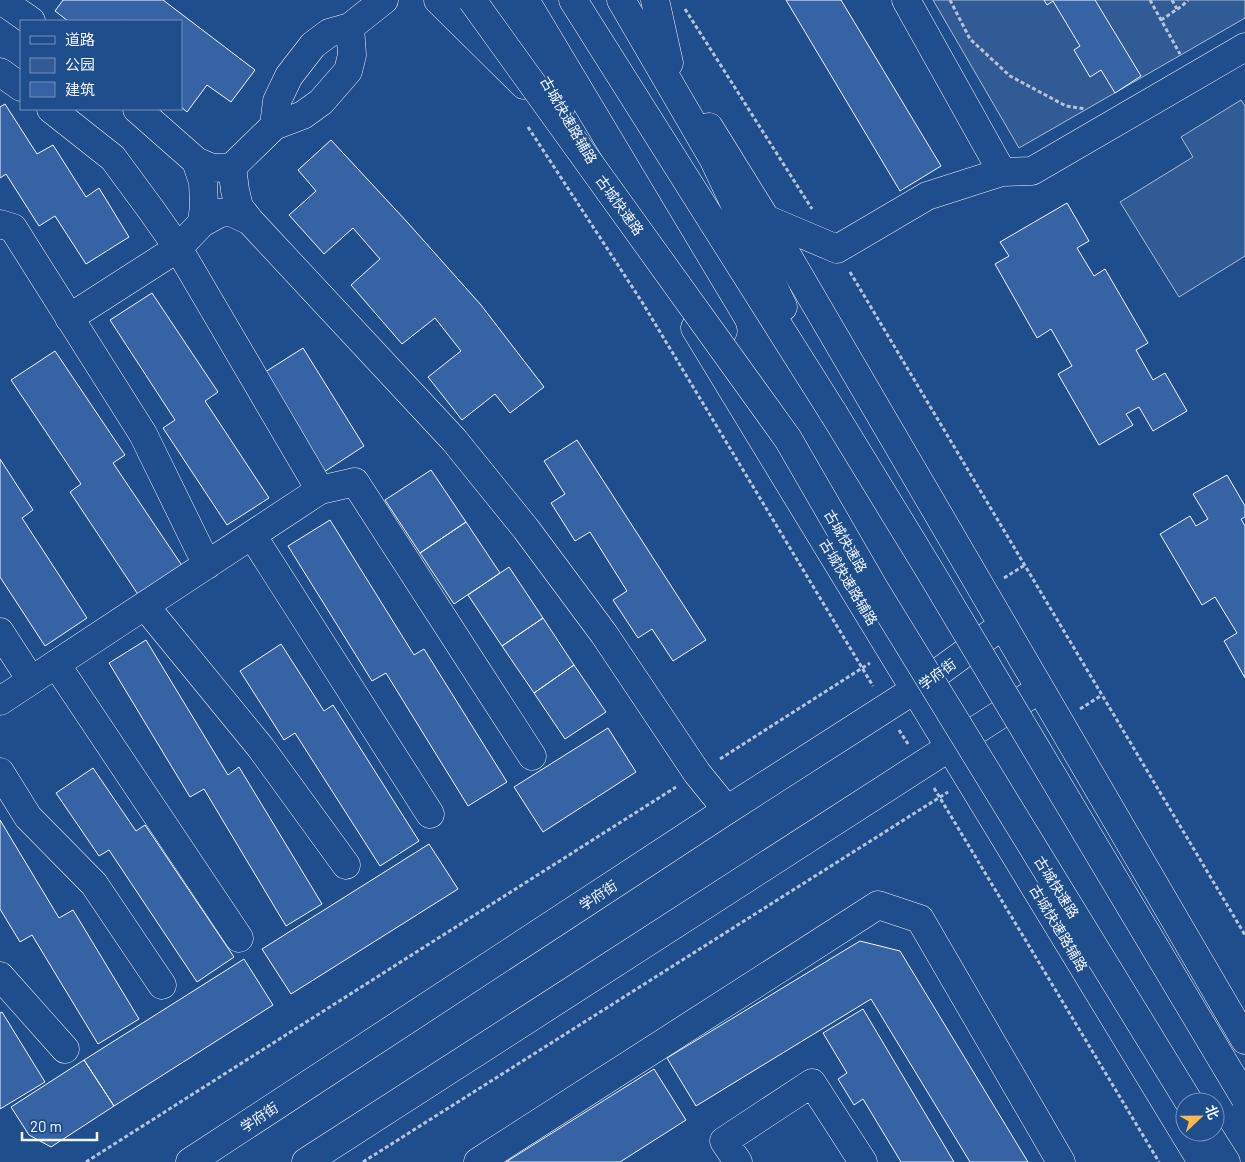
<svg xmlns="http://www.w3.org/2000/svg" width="1245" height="1162" font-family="Barlow,'Noto Sans SC',sans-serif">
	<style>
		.green { fill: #305b95; stroke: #a8bbd7 }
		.building { fill: #3563a3; stroke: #f2f6ff }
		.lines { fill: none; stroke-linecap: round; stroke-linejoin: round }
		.minor-casing { stroke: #f2f6ff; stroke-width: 29 }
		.major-casing { stroke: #f2f6ff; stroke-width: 29 }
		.highway-casing { stroke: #f2f6ff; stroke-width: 29 }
		.path { stroke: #b3c4dc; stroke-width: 3; stroke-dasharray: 4 2.5; stroke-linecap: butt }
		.minor { stroke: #1f4e8c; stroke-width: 28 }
		.major { stroke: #1f4e8c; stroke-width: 28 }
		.highway { stroke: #1f4e8c; stroke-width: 28 }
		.highway-bridge-casing { stroke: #f2f6ff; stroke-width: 29; stroke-linecap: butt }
		.highway-bridge { stroke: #1f4e8c; stroke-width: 28 }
		.labels { text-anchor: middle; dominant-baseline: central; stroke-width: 4; stroke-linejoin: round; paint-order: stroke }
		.street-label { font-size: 14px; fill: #f2f6ff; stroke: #1f4e8c }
	</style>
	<rect width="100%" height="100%" fill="#1f4e8c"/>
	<path class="green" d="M933,0H1245V18L1019,148Z
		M1241,100L1245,106V256L1179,297L1120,202L1193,157L1181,137Z"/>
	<path class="building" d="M63,0H163L255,70L231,102L207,85L187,112L181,107V21H124L122,20L121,21H68L55,11Z
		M786,0H841L941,166L900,191Z
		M1044,0H1095L1141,76L1115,93L1101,70L1090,77L1074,50L1080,46L1053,1L1047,5Z
		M5,104L37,154L53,145L86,197L99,188L129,237L86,264L55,216L39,226L6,174L0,178V107Z
		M331,140L408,223L481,305L544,387L510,413L495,394L462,420L428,377L461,351L435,318L402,344L351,285L380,259L353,228L324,254L289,215L316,191L298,170Z
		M1067,203L1089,241L1077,248L1094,276L1105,269L1148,343L1136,350L1153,380L1165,373L1187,411L1153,431L1139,407L1126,414L1133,425L1099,445L1058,374L1072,366L1051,329L1037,338L995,264L1009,256L1000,242Z
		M152,293L218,392L205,401L269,498L227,525L163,428L175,420L110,320Z
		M303,348L364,446L324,472L262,374Z
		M55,351L125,455L113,463L183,567L139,596L70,492L81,484L11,380Z
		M577,440L706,640L673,661L652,629L638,638L613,600L627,591L590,532L575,541L551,503L565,494L544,461Z
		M0,459L33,510L22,518L87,618L45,646L0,577Z
		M431,470L466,522L420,553L385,500Z
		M1227,475L1245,506V517L1241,519L1245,526V678L1224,641L1237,633L1215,597L1202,605L1160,534L1190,516L1196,526L1208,519L1193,494Z
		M330,520L414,655L424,649L507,782L468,806L386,673L372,681L288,546Z
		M466,522L500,573L454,604L420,553Z
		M509,567L543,618L502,646L468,595Z
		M543,618L574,665L534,693L502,646Z
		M146,640L228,775L239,767L322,904L286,926L204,789L190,797L109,663Z
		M281,644L324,711L333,705L419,841L380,866L295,733L284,740L240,671Z
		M574,665L606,712L565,739L534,693Z
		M608,728L636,772L543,832L514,787Z
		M93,768L136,831L145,825L234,957L197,982L109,850L99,856L56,793Z
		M0,820L59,918L73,910L139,1019L98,1044L32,935L20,942L0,909Z
		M429,844L458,889L291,994L262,949Z
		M860,941L900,951L1028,1162H970L871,999L696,1106L667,1058Z
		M244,959L273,1005L114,1106L84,1060Z
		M863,1009L954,1162H901L863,1099L854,1105L838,1079L847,1073L823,1033Z
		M2,1012L45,1082L0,1109V1013Z
		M84,1060L114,1106L51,1147L29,1135L11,1107Z
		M654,1069L686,1120L620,1162H506Z"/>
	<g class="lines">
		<defs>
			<path id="minor" d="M1,0L31,21
				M906,0L1002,172
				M350,27L384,0
				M0,72L21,87
				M51,109L113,158L152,211L178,248L320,490L355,482L532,756
				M137,109L196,161L212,168L232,167L235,190L239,207L250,221L454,440L526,529L604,634L697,773L727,810
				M196,161L203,182L204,206L202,223
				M232,167L274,126L303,115L321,102L348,71L352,55L350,27L329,33L313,45L289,76L277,101L274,126
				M766,219L837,249L927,196L1002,172L1032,171L1245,47
				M0,224L13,228L143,434L207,565
				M69,318L178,248L202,223L220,213L231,212L250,221
				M252,535L430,814
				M145,606L261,748L346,865
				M0,632L31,680
				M56,664L239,938
				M0,701L320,490
				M0,772L28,817L94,884L162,985
				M0,976L65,1049
				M478,1162L878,905L920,919L1061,1162
				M738,1162L724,1141L812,1083L863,1162"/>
			<path id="major" d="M438,0L524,85
				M499,0L561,107
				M655,0L669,63
				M709,127L766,219L1245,1040
				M695,328L1202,1162
				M190,1162L727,810L914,690L1003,625
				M306,1162L1032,694"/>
			<path id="highway" d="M525,0L723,331
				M573,0L834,414
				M621,0L714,160L783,307
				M1207,1132L1226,1162"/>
		</defs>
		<use href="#minor" class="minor-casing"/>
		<use href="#major" class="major-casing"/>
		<use href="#highway" class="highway-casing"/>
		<path class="path" d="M950,0L970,39L1010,76L1066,106L1086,109
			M1150,0L1180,54
			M1172,0L1177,9
			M685,9L812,209
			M1161,20L1182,6L1188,0
			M528,127L642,302L873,686
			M850,272L1245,935
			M1004,578L1025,565
			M1080,709L1102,695
			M899,730L908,744
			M720,759L870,663
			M934,788L1159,1162
			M86,1162L676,787
			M363,1162L948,792"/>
		<use href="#minor" class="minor"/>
		<use href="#major" class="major"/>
		<use href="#highway" class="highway"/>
		<defs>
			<path id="highway-bridge" d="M472,0L788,439L874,588L1189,1102
				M834,414L930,571L1245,1098"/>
		</defs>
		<use href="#highway-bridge" class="highway-bridge-casing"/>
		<use href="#highway-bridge" class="highway-bridge"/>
	</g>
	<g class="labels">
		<g class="street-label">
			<text transform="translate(569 120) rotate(60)">古城快速路辅路</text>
			<text transform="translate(620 205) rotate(54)">古城快速路</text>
			<text transform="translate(846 541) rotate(60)">古城快速路</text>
			<text transform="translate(849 582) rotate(59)">古城快速路辅路</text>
			<text transform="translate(937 674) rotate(-36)">学府街</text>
			<text transform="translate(1057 887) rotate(58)">古城快速路</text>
			<text transform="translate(598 895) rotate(-33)">学府街</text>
			<text transform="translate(1059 928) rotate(59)">古城快速路辅路</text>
			<text transform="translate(259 1117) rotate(-33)">学府街</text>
		</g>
	</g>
	<rect x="20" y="20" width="162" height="90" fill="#1f4e8c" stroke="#7391ba"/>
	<rect x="30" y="36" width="25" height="8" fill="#1f4e8c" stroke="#7391ba"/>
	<text x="65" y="45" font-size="15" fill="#f2f6ff">道路</text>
	<rect x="30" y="58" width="25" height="15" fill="#305b95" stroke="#7391ba"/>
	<text x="65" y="70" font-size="15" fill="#f2f6ff">公园</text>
	<rect x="30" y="82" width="25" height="15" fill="#3563a3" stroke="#7391ba"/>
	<text x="65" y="95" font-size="15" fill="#f2f6ff">建筑</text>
	<g transform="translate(1200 1117) rotate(68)"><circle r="24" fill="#1f4e8c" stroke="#7391ba"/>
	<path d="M0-4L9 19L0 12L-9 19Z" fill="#ffb74d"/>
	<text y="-8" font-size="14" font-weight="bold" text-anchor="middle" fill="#f2f6ff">北</text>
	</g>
	<path d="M22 1132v8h75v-8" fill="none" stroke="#f2f6ff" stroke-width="2.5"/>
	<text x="30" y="1132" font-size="15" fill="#f2f6ff" stroke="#1f4e8c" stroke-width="4" paint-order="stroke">20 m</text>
</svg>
